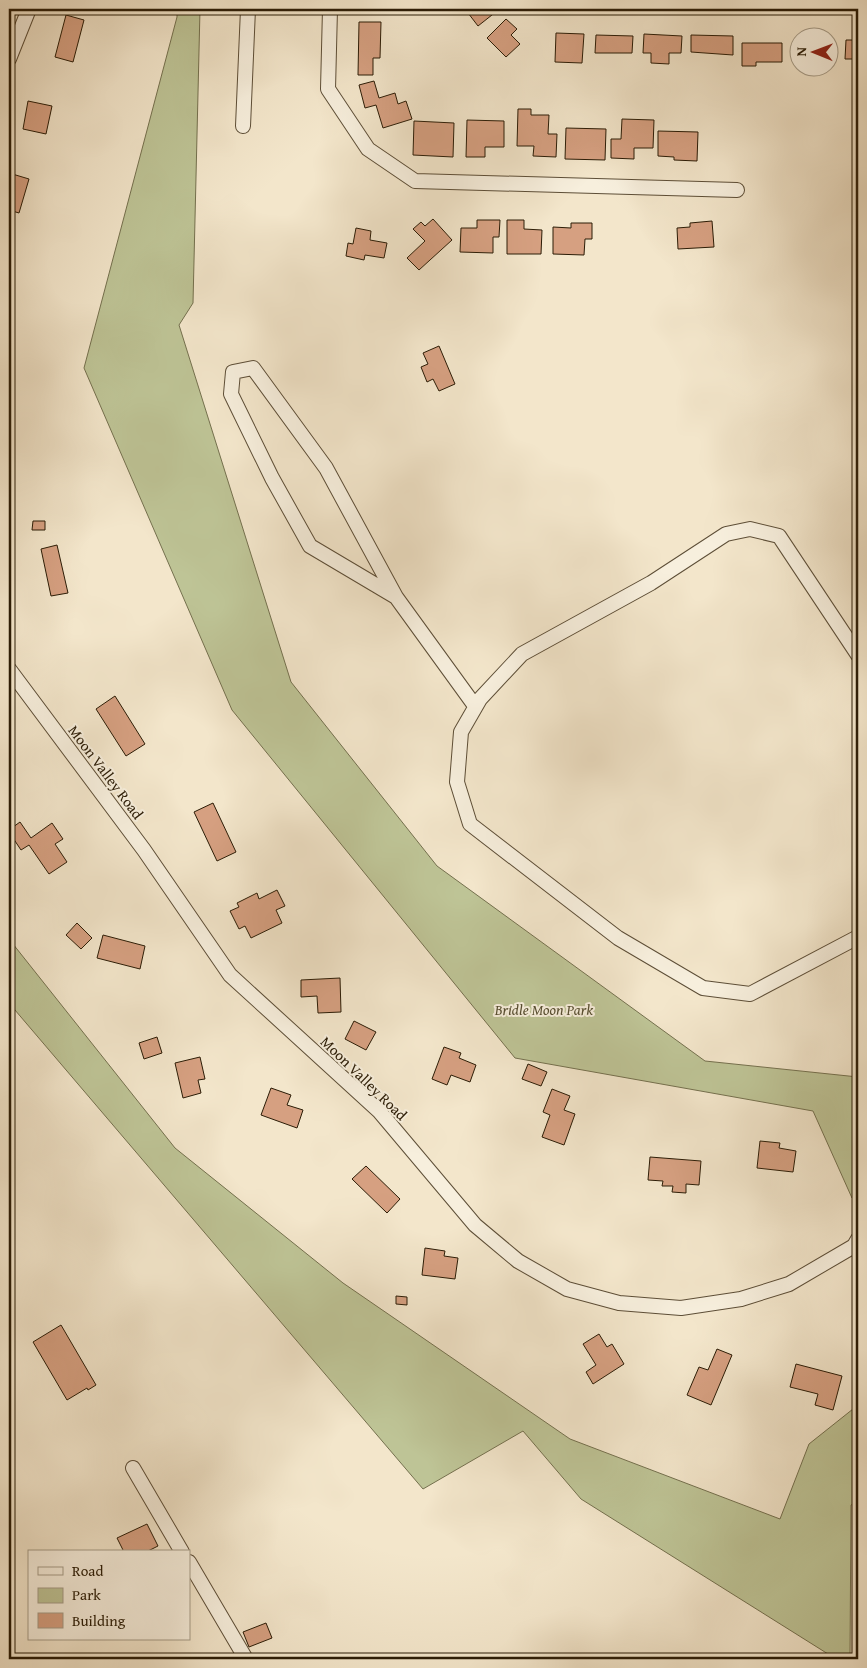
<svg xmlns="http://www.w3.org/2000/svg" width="867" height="1668" font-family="'Gentium Book Plus',serif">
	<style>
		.green { fill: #bec496; stroke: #74704e }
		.building { fill: #d6a081; stroke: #2b1c06 }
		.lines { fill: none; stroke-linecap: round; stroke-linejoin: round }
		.minor-casing { stroke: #5d4e37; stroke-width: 16 }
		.minor { stroke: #f7efdd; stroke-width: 14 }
		.labels { text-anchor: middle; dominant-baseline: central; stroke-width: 4; stroke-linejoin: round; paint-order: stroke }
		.street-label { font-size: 15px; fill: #2b1c06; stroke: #f7efdd }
		.park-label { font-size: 15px; font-style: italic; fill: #574e31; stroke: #f7efdd }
	</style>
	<rect width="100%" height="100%" fill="#f3e6cb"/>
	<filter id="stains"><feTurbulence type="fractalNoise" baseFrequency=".004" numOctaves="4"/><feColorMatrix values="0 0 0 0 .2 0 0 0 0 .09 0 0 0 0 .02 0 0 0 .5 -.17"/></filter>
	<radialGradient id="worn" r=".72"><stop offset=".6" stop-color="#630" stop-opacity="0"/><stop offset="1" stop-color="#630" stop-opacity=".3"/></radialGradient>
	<path class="green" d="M177,9H200L193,303L179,325L291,682L437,866L705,1061L858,1077V1177L852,1198L813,1111L515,1058L232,710L84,368L177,17Z
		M9,939L175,1148L343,1283L570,1439L780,1519L809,1444L858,1405V1502L851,1505L850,1659H836L581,1499L523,1431L423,1489L9,1003Z"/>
	<path class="building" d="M465,9H495L497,11L478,26Z
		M66,15L84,20L73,62L55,57Z
		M506,19L517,29L511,35L520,44L506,57L487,38Z
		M359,22H381L380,58H373V75H358Z
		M556,33L584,34L582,63L555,62Z
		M644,34L682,36L681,53H669V64L651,63V53H643Z
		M596,35L633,36L632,53H595Z
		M691,35L733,36V55L691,52Z
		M846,40H858V59H845Z
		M742,43H782V62H756V66H742Z
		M374,81L379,98L395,93L398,104L406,101L412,119L383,128L376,105L365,108L359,85Z
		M28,101L52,106L46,134L23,129Z
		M518,109H531V115H549L548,134H557L556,157L533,156L534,146H517Z
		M622,119L654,120L653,148H634V159L611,158V139H621Z
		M467,120L504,121V147H485V157H466Z
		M414,121L454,123L453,157L413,155Z
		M566,128L606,129L605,160L565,159Z
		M658,131L698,132L697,161L674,160V157L658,156Z
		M9,173L29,179L19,213L9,210Z
		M433,219L452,240L419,270L407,258L425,241L413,229L421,222L425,226Z
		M477,220H500L499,237H493V253L460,252L461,228H477Z
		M507,220H524V229L542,230L541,254H507Z
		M712,221L714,247L678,249L677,228L690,227V223Z
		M571,223H592V239H585L584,255L553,254V227L571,228Z
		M356,228L371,231L370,240L387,243L384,258L365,255L364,260L346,256L348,243L353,244Z
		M439,346L455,384L439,391L433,379L427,382L421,367L428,364L423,353Z
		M33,521H45V530H32Z
		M57,545L68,593L51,596L41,549Z
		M115,696L145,744L126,756L96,709Z
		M213,803L236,852L217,861L194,812Z
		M20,822L31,838L52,823L63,839L55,844L67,862L49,874L29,845L21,850L9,832V830Z
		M277,890L285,906L276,910L282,923L251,938L245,926L239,929L230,911L239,907L237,903L257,893L259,899Z
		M77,923L92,938L81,949L66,935Z
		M103,935L145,946L140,969L97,958Z
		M340,978L341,1012L318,1013L317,996L301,997V980Z
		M354,1021L376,1032L366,1050L345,1039Z
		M157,1037L162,1053L144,1059L139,1043Z
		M444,1047L461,1053L459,1058L476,1065L470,1082L451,1075L447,1085L432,1079Z
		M200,1057L205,1079L198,1080L201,1093L183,1098L175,1063Z
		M528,1064L547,1072L541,1086L522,1079Z
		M271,1088L291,1095L287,1105L303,1110L297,1128L261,1115Z
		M552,1089L570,1096L564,1110L575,1114L564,1145L542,1137L550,1115L543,1112Z
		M760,1141L780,1143L779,1148L796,1151L793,1172L757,1168Z
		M650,1157L701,1161L699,1185L686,1184V1193L672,1192L673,1186H662L663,1181L648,1180Z
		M366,1166L400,1199L387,1213L352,1179Z
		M425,1248L445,1251L444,1256L458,1258L455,1279L422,1275Z
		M396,1296L407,1297V1305L396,1304Z
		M61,1325L96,1385L88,1390L87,1388L67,1400L33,1342Z
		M599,1334L607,1347L612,1344L624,1364L593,1384L586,1372L596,1365L583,1344Z
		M717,1349L732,1355L711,1405L687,1395L699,1367L708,1370Z
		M796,1364L842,1376L833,1410L815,1405L818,1394L790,1387Z
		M147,1524L158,1546L146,1552H124L117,1538Z
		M266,1623L272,1638L249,1647L243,1632Z"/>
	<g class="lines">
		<defs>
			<path id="minor" d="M330,9L328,89L368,149L415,181L737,190
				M9,59L29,9
				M243,126L248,9
				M396,597L326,468L253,368L233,372L231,394L272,478L310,546L396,597L475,706
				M858,655L779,536L750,529L726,534L651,583L522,654L480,699L461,732L457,782L470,824L618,938L703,988L750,994L858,937
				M9,669L144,850L230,975L379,1111L475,1225L518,1261L567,1289L619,1303L681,1308L741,1299L789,1284L854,1246L858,1239
				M133,1468L182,1552
				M189,1562L246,1659"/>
		</defs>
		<use href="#minor" class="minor-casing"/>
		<use href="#minor" class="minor"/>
	</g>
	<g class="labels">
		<g class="street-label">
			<text transform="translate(106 772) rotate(53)">Moon Valley Road</text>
			<text transform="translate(364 1078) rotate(44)">Moon Valley Road</text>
		</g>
		<g class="park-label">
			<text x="544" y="1009">Bridle Moon Park</text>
		</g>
	</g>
	<rect width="867" height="1668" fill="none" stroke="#f3e6cb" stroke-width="30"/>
	<rect x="10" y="10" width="847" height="1648" fill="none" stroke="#2b1c06" stroke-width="2.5"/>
	<rect x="15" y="15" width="837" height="1638" fill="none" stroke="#2b1c06"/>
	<rect x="28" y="1550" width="162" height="90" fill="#f7efdd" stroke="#a59b87"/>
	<rect x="38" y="1567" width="25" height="8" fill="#f7efdd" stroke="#a59b87"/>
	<text x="72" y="1576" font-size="15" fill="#2b1c06">Road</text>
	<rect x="38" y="1588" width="25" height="15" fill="#bec496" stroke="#a59b87"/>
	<text x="72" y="1600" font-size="15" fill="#2b1c06">Park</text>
	<rect x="38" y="1613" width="25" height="15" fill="#d6a081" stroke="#a59b87"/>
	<text x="72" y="1626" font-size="15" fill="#2b1c06">Building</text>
	<g transform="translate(814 52) rotate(271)"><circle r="24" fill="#f7efdd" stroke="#a59b87"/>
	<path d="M0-4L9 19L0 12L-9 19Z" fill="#8f2418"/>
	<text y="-8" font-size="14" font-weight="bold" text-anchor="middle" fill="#2b1c06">N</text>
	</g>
	<rect width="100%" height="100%" filter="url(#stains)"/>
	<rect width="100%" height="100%" fill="url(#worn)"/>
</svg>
